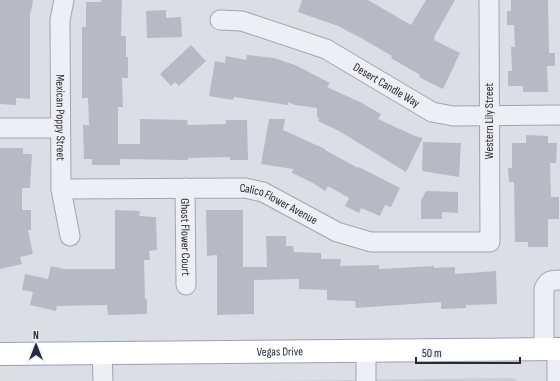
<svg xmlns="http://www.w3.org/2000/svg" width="560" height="381" font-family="'Sofia Sans Condensed',sans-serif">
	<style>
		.built { fill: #cacdd7 }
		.building { fill: #b7b9c5 }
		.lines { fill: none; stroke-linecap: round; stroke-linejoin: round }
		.minor-casing { stroke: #a2a4af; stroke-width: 21 }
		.major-casing { stroke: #9ca0b0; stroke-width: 24 }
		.minor { stroke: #eeeff4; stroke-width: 19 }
		.major { stroke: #fff; stroke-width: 22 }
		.labels { text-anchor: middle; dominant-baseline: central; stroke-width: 3; stroke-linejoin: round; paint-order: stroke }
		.street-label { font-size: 12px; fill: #272a3b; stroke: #ebedf3 }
	</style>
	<rect width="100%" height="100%" fill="#dcdee5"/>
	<path class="built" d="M513,378L517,381H266Z"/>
	<path class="building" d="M0,0H33L31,12H30V99L16,98V105L0,104Z
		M101,0H122L121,36H126V57H128V78H122L123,107H118V144H140V119L187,120L188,125L226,124V120H247L248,160H230V157L188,158V160L120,159V165H92V159H84L83,125H89L88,98H82V27H86V2H101Z
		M302,0H368L411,25L426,0H455L434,37L435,38L434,40L460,53L443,89L419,77L420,75L391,58L392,56L361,38L338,26L298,12Z
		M511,0H548L549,53H555V66H547L548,92H523V86H508V71H512L511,47H515L514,25H507V11H511Z
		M166,10V18L181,17L182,37L147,38L146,11Z
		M191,45L206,61L179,86L175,82L171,86L160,74Z
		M247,55L274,58L295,65L330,83L327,87L362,103L381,114L378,119L415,136L423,138L406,172L339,131L318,121L319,118L317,117V108L295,105L288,102V105L234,97L233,100L209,96L215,61L225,63L226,56L246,60Z
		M269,119H285L283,130L325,149V150L358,168L359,167L400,188L391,207L385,205L380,216L361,208L359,213L345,206L349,198L328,186L325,191L313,183L292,173L293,169L261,164Z
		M526,135L548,136V143H557L556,163H550L551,197H559V219H548V247H528V242H515L514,182H509L508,168H512V143H526Z
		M423,142L461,143L459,177L422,171Z
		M0,148H23V154H32L30,188H22V210H31V230H28L33,254L20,257L22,264L0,269Z
		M426,191L458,192V213L442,212V219H421V200Z
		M115,210L140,211L139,216L156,217L157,250L149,251L150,260H144L145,299H147V314L108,315L107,305L57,306L56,311L30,305L33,292L22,290L25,274L48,279L51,266L64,269H115Z
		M206,210H243V267H267L266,236H286V246H293L294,252L321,253V259H341L340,266L379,265V269L434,266V268L455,267V274L496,271L497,304L466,305V308L441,309V302L356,308L355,301L327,300V290L299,289V279L254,280V314L217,315V255L207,256Z"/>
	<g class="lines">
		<defs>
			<g id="minor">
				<path id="s1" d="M64,0L60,20L61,189L70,236"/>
				<path id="s2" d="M220,20L242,21L326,49L432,112L453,116L560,115"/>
				<path d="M0,128H60"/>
				<path id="s3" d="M185,188L186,285"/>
				<path id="s4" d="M61,189L245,188L263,192L337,232L371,242H490L489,0"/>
				<path d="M544,349V289C548,280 551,280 560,280"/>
				<path d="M366,350V381"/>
				<path d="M102,353L103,381"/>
				<path d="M557,381V349"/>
			</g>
			<g id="major">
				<path id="s5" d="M0,354L560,349"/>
			</g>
		</defs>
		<use href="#minor" class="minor-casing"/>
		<use href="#major" class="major-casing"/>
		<use href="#minor" class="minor"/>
		<use href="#major" class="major"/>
	</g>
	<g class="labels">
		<g class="street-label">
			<text stroke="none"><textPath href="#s2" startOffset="181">Desert Candle Way</textPath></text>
			<text stroke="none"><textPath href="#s1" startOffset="118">Mexican Poppy Street</textPath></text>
			<text transform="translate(489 121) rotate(-90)">Western Lily Street</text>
			<text stroke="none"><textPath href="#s4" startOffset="221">Calico Flower Avenue</textPath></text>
			<text stroke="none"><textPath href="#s3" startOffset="49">Ghost Flower Court</textPath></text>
			<text stroke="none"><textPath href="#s5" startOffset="280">Vegas Drive</textPath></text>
		</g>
	</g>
	<g transform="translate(36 345)" stroke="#ebedf3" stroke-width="3" paint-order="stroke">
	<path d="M0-3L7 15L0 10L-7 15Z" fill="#272a3b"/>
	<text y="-6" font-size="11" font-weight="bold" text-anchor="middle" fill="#272a3b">N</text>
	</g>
	<path d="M416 357v6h104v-6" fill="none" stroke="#272a3b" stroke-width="2"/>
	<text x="422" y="357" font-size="12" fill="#272a3b" stroke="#ebedf3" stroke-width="3" paint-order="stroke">50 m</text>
</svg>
